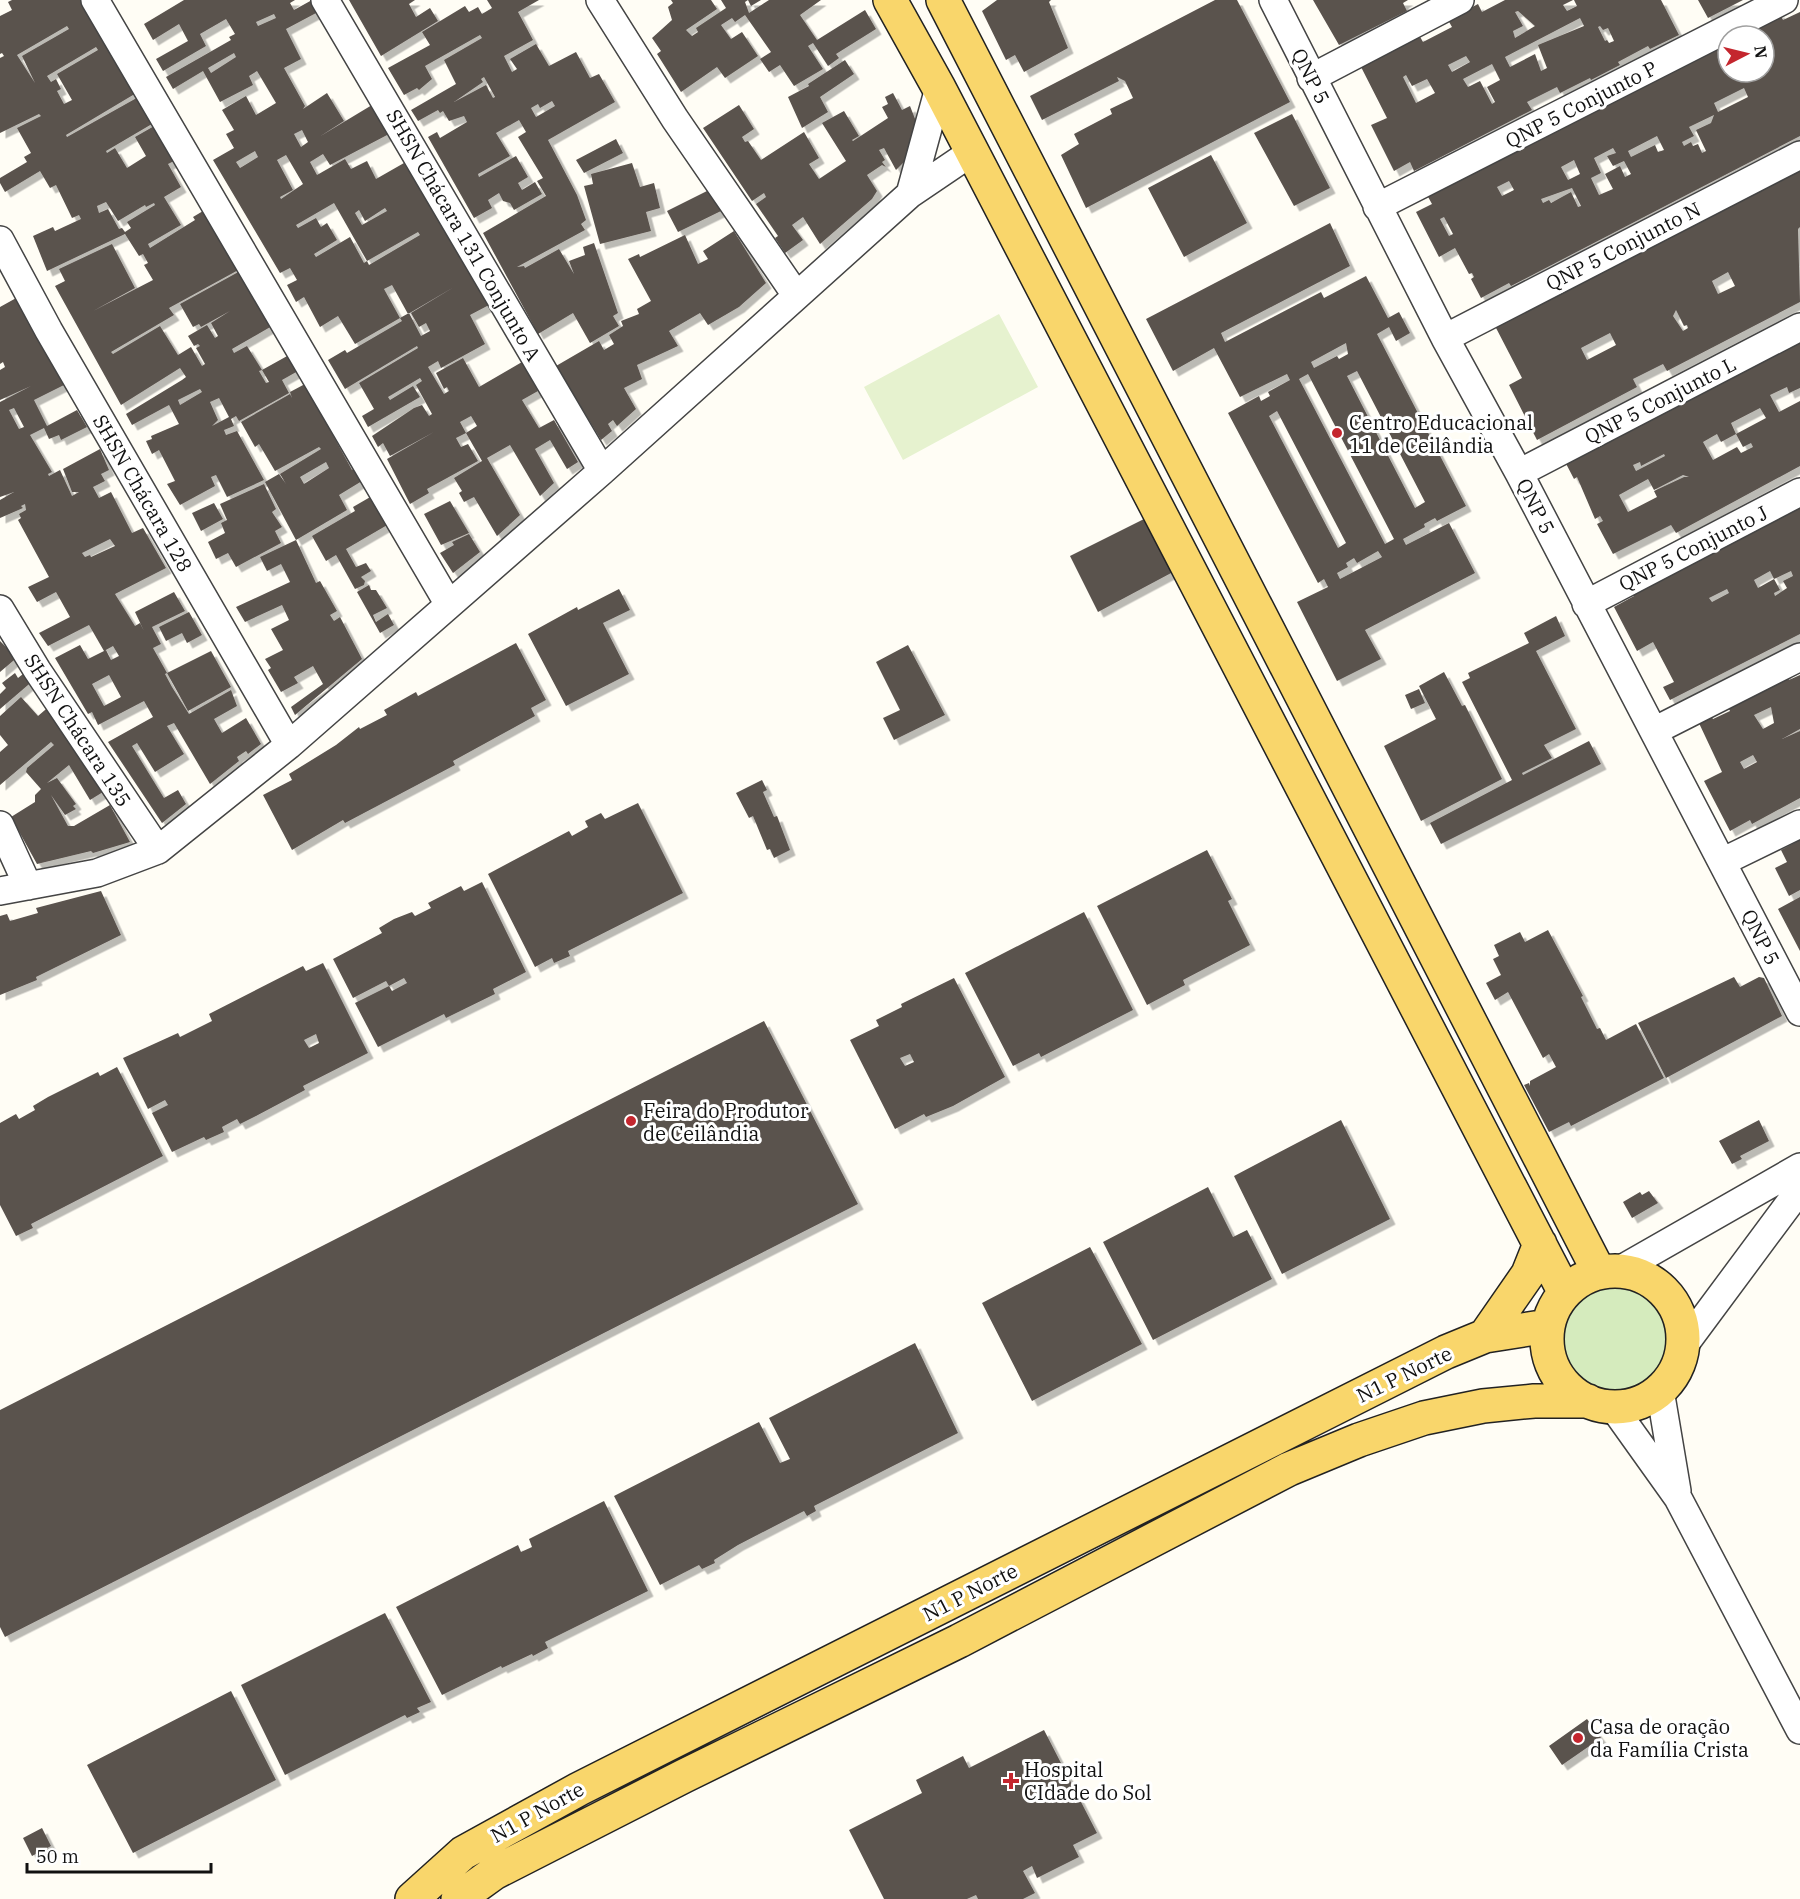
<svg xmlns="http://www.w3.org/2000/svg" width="1800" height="1899" font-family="'IBM Plex Serif',serif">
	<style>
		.green { fill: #d5ebbd }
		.pitch { fill: #e6f2cf }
		.building { fill: #5a524d; fill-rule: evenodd; filter: url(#shadow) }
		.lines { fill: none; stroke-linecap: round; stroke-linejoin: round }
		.minor-casing { stroke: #444; stroke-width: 30 }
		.major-casing { stroke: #222; stroke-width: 36 }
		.minor { stroke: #fff; stroke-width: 27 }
		.major { stroke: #f9d66b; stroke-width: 33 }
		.poi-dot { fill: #c4262e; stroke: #fff; stroke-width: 2 }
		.labels { text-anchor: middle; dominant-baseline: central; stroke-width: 6; stroke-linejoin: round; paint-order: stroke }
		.street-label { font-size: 20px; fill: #111; stroke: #fff }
		.poi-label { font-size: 20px; fill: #111; stroke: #fff; text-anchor: start }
	</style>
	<defs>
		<filter id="shadow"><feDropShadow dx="5.5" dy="5.5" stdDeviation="0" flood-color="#0004"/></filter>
	</defs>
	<rect width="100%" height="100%" fill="#fffdf5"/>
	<path class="green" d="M1563 1340a54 54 0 1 1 108 0a54 54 0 1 1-108 0Z"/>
	<path class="pitch" d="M999,314L1038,387L903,460L864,387Z"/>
	<path class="building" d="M12,0H84L138,92L66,135L67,137L142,95L157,121L106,151L107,153L115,148L127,168L146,156L135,137L156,125L176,160L168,164L181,187L164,197L181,225L148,244L150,248L195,220L193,217L208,208L242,268L169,308L174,315L111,352L113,354L160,326L178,355L191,347L202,366L205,364L196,348L200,346L198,344L194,346L188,336L207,325L215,338L218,336L211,323L230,311L201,327L199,324L193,327L180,304L242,270L272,326L232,349L234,353L247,346L262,370L259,371L266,383L269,382L262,370L289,355L298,371L282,380L289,393L239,421L236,416L231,419L234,426L224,430L226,435L237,431L264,480L227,497L216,475L211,477L215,486L180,505L167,484L175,481L159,450L152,454L146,441L152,439L151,436L179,424L169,405L132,425L126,414L182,380L186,377L180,368L121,405L55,286L65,281L59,269L112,244L135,288L93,311L153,280L144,265L148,263L143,254L139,256L125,234L47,271L33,236L53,227L55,231L81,219L79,215L72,218L56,185L50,188L40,171L5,192L0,183V178L27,162L24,157L31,153L17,128L41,116L39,114L0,133V58L4,56L2,53L0,54V16L12,10L8,2ZM67,26L69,29L22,56L35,83L17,55ZM96,47L98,50L57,74L72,100L64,104L57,91L61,89L56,79L51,82L47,76ZM106,202L118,221L145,205L146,207L154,203L155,205L127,222L131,228L125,232L122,228L119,229L108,209L99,213L97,206ZM200,389L202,392L180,405L178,400ZM219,398L229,417L212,426L218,420L210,402Z
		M184,0H295L290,3L294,10L312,0L318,12L286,29L301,59L284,68L305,106L303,109L327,93L344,121L319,137L372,105L389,134L330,165L323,154L310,162L317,175L345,159L351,169L367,161L376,179L404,163L455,248L457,247L489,305L470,315L485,344L441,368L438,361L428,367L444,394L449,391L447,387L444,389L436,373L463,358L479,387L522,362L538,391L522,400L539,428L554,420L578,462L567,469L550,440L535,449L554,483L540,496L510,445L487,458L520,515L497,536L474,497L464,502L459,493L462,491L454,478L482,461L466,433L477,426L471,416L460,422L466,433L456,438L461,447L468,444L478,461L427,489L429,493L410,504L387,459L434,432L390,456L383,443L378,447L372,436L414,408L422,405L429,416L432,414L416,385L422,381L420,378L388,397L390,400L413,386L420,397L368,427L362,416L374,409L359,383L418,348L417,346L345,389L328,360L345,350L347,353L402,321L400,318L409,313L421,336L430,331L426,323L419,327L411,313L454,287L408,314L392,285L384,289L400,318L355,344L338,316L320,327L304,297L296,302L287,285L297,280L290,268L280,273L213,160L234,148L226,134L234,130L222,110L246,96L256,115L276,103L257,71L249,76L253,85L220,102L203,71L173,89L166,77L231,40L229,37L235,34L226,19L200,34L206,46L163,71L156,59L188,41L179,24L153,40L144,24ZM274,14L276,18L258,26L256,22ZM234,53L236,57L211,73L208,68ZM302,130L308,142L301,147L294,134ZM255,151L258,157L240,168L236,162ZM286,155L303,184L281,199L280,197L293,190L277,160ZM334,203L367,261L418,232L420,235L369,265L367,261L364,263L350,237L316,257L314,254L337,240L327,223L321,227L316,218L298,228L296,225ZM385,208L387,211L362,225L355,213L359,210L365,221Z
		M349,0H415L409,4L416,17L430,8L438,21L381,56Z
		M487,0H539L518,12L533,40L504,56L512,72L517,69L510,59L536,44L549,66L576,52L590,78L599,74L615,102L548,140L577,195L586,220L581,224L585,230L517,267L524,266L525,268L559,249L574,274L569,261L585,255L583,247L594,243L618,313L613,316L619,326L590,343L573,313L538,334L483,233L546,196L537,181L543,178L518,137L526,132L519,120L496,133L510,156L478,174L479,177L516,156L528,177L518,183L522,190L535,182L542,194L514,210L510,203L503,201L499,193L488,200L492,208L474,218L428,137L437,132L440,138L467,122L464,116L449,121L443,111L440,113L438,110L418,121L411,110L456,84L444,60L482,38L480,35L425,66L432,79L419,90L417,88L404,95L388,68L430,45L422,32L465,6L469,12L478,7L482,14L492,8ZM484,77L495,97L493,98L486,85L454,102L483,82L481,79ZM552,101L555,106L536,117L531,108L538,104L540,108Z
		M671,0H711L717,9L686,30L692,36L698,32L696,28L726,8L721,0H761L751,6L748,0L745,2L749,13L769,0H821L800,15L817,40L865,10L876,29L836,54L839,58L828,66L813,43L808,46L823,69L794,86L780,65L769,72L760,59L771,52L745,15L735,22L732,18L721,25L731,39L742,32L758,56L725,78L717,67L681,92L657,54L661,51L652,38L672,20L668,7L673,3Z
		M997,0H1051L1049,2L1068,48L1024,72L1015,55L1006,60L982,11Z
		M1215,0H1237L1290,102L1086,208L1061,155L1079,144L1074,134L1112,114L1110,109L1133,98L1125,81L1117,77L1119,81L1042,120L1030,96Z
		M1313,0H1408L1403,3L1407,11L1339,45Z
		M1505,0H1573L1563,5L1567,11L1577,6L1574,0H1661L1679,35L1650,49L1648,46L1618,62L1620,65L1591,80L1590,78L1560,93L1557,87L1527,102L1532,110L1414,171L1410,162L1394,171L1371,125L1387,118L1359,63L1419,35L1423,42L1452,27L1448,20L1478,4L1482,12ZM1518,11L1535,26L1515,38L1513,31L1523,26L1515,12ZM1580,18L1584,26L1538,45L1547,68L1541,71L1535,54L1510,67L1505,57ZM1600,26L1603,30L1608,28L1614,41L1609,43L1607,40L1605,41L1598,27ZM1466,56L1470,62L1452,72L1448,65ZM1492,64L1500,80L1487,87L1495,102L1492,104L1480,81L1468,87L1463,79ZM1406,75L1412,86L1427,79L1435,93L1416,103L1403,77Z
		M1698,0H1743L1708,18Z
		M1779,12L1783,20L1800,12V136L1511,286L1509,283L1481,298L1471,279L1474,277L1472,273L1469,274L1455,248L1439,257L1416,212L1432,204L1427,195L1728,38V72H1764V36H1732ZM1744,88L1748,97L1718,112L1714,103ZM1714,115L1711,123L1696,130L1706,151L1702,153L1698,144L1693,146L1691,142L1684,146L1682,142L1694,136L1689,127ZM1657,136L1664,150L1658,152L1655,145L1631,157L1628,151ZM1613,148L1616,153L1607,156L1613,166L1624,161L1631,174L1625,177L1620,166L1605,174L1613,189L1599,195L1591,178L1601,173L1594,158ZM1574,160L1580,174L1568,180L1561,167ZM1509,181L1514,190L1502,196L1497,187ZM1572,188L1581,206L1578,207L1571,192L1551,203L1549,200L1543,203L1541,199ZM1444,217L1453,234L1449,236L1440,219Z
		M845,60L854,74L820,97L828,112L802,128L788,97L809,86L808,84Z
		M893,93L902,110L910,106L919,129L912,154L896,170L884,148L879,150L885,160L882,162L886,167L882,165L867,175L877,191L872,199L820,244L803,217L792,225L803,240L785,253L775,238L778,236L756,204L766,197L764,193L752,201L703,128L739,105L754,129L742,137L745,142L748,141L761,160L804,132L819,158L809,164L819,179L846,161L822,123L844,111L859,136L852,140L853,141L888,118L882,107L888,104L885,97Z
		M1292,114L1330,188L1294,206L1254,133Z
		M616,139L623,153L584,173L576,160Z
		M1211,155L1247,223L1184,257L1148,188Z
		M632,163L640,187L654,183L660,208L646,212L651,231L600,244L584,186L593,184L591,174Z
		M1800,168V227L1798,229L1800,302L1667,371L1663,364L1633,379L1637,387L1537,440L1509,385L1522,378L1495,326ZM1728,272L1735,286L1718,294L1712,281ZM1676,310L1684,326L1687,325L1688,328L1683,331L1673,316ZM1610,333L1616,345L1587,360L1581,348Z
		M709,190L721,211L678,232L667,211Z
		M1330,223L1350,266L1221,333L1225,342L1321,292L1324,298L1366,276L1388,318L1399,312L1410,333L1396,341L1389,327L1377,334L1466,506L1437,521L1435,518L1424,524L1425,527L1403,539L1406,545L1449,523L1475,573L1365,630L1381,659L1337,681L1297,602L1328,587L1324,579L1318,583L1228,413L1259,396L1261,401L1270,396L1268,392L1290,380L1287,374L1240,397L1214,348L1173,371L1146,319ZM1346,343L1348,354L1339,359L1337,356L1314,368L1311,362ZM1357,371L1425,502L1415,508L1347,376ZM1308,374L1394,539L1385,544L1299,379ZM1277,411L1346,543L1338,548L1269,416ZM1378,551L1382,557L1340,579L1337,573L1348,567L1346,563L1354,558L1357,563Z
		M734,231L766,283L739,307L708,325L700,313L669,331L678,346L637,365L642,379L624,388L636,409L617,426L613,420L608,424L612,431L601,440L556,366L599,341L604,350L614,344L609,335L623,326L621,321L639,314L637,309L651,301L628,259L639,254L640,257L685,235L698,264L708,259L703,251Z
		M18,297L64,385L34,400L47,426L77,410L87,427L61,440L59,435L49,439L44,428L30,435L52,472L48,474L49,476L60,470L72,496L79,492H72L63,469L100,449L109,470L101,474L105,481L93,487L99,498L111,492L132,533L143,528L166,568L115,594L135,626L140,623L144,631L135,612L174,592L185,611L152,627L161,644L153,648L167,673L211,651L231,687L188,711L167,673L165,674L172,687L189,714L231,690L237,706L214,719L222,733L246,718L261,744L248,754L246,751L237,757L239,761L210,784L174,723L167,726L184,754L155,772L137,743L132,746L164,798L178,790L186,804L162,823L108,742L153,717L144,701L98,725L92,712L88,714L55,658L80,645L88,659L106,650L111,660L119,656L113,646L104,651L89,625L48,646L39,633L70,617L56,592L37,602L28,587L49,577L18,520L21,518L19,514L26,510L25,504L21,506L23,508L0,518V500L14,492L0,497V402L31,386L0,400V370L5,367L3,362L0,364V307ZM14,408L24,427L19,429L9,410ZM110,539L115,546L91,557L90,555L85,557L82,553ZM109,675L121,697L104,706L92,684Z
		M1800,333V388L1789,393L1787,387L1770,395L1779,412L1800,401V466L1676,533L1671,525L1613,554L1597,524L1603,521L1600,516L1595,519L1577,477L1574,479L1562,456ZM1760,408L1766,418L1736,434L1731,423ZM1717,434L1721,442L1736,434L1743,447L1751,443L1753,447L1741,453L1737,447L1713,460L1703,442ZM1664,454L1665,456L1636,471L1633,465L1640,462L1641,466ZM1683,475L1689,477H1684L1654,491L1657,497L1628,512L1619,495L1648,479L1654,490Z
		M305,384L352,470L355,468L362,481L339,495L347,510L296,540L265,482L279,474L286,484L280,474L321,449L319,447L275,471L259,444L255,447L241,422L290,394L292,398L290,392ZM326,462L329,468L304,484L300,477Z
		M264,484L276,509L272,512L282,527L275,531L281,543L236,567L228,553L216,559L208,542L225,533L221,523L227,520L220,504Z
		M372,496L389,524L346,549L356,567L366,563L371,571L361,577L365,581L364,585L355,589L336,555L326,561L312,536L355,511L353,507Z
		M1800,499V634L1670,700L1663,687L1674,682L1653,642L1637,651L1614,607L1634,596L1630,588ZM1770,571L1774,579L1791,571L1793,576L1783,581L1787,588L1775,596L1774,593L1780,590L1774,579L1758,588L1754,580ZM1727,589L1729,593L1712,602L1709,598Z
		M450,501L469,533L441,545L424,514Z
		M214,503L223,519L201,531L192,513Z
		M1146,518L1173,572L1098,612L1070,556Z
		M469,534L480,552L453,573L440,553L454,545L452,542Z
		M296,540L316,583L320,581L337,611L330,615L334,621L340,617L362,659L295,715L291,707L323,684L313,666L294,677L298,683L281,692L268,670L271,668L265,659L283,650L271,629L289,620L282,605L245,622L236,607L290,582L281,564L267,571L260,557Z
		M369,585L371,590H376L387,608L373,615L376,622L388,614L394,625L380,633L357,592Z
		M619,589L630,610L603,623L629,674L566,706L528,634L577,607L578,610Z
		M189,612L202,635L187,643L182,633L166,641L159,627Z
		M1556,616L1565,636L1536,651L1576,729L1544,745L1552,758L1522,773L1523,775L1589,741L1601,764L1441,844L1430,823L1512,780L1462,682L1470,678L1468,673L1529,643L1524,633Z
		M0,641L8,649L10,647L20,655L0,672Z
		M516,643L546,700L531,708L535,716L453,761L455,765L345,823L343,820L292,850L263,795L292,780L289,774L336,745L359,727L360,729L387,715L384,710L416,692L418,696Z
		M908,645L945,715L894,740L883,718L900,710L876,662Z
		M28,670L35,679L0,709V694L6,688L2,683L15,673L18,678Z
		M1785,671L1789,680L1800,675V729L1782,739L1800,731V798L1752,824L1750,820L1730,831L1704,781L1722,772L1698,721L1711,716L1713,719L1730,711L1726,703ZM1771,707L1774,723L1763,729L1754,715ZM1753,755L1757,762L1744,769L1740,762Z
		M1444,672L1462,706L1465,705L1502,779L1421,821L1384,746L1436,719L1419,686Z
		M1419,689L1425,703L1411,709L1405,695Z
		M21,697L38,716L52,704L103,792L90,800L69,765L47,783L57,778L76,804L73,806L76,809L65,815L51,795L68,826H74L110,805L130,842L93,853L91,851L37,864L11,817L35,802V795L41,789L26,772L27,768L54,745L51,742L0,785V752L8,745L0,735V716Z
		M762,780L767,790L763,792L774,817L777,816L790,850L774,858L770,849L767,850L753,816L749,818L736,793Z
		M638,803L683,893L568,951L570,956L554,963L552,958L535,967L488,874L569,831L572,836L588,827L585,821L601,813L605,819Z
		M1800,831V890L1789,896L1775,868L1787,862L1781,850L1798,841L1795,834Z
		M1207,850L1232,899L1228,901L1250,945L1183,980L1185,985L1147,1005L1097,906Z
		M482,882L526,972L493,989L495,994L446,1018L444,1014L378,1047L355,1003L389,986L386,981L353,998L333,959L382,933L379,928L394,919L412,912L415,916L431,908L428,903L461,886L464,891ZM404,978L407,983L392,991L389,986Z
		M101,891L121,935L36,977L37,980L0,995V916L7,914L10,921L38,913L36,908Z
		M1800,897V951L1778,909Z
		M1084,912L1133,1010L1041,1057L1039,1053L1013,1066L965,973Z
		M1548,930L1583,996L1581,997L1597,1029L1600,1028L1606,1040L1636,1024L1664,1078L1571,1126L1569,1122L1549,1132L1524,1085L1529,1083L1530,1086V1081L1556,1067L1549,1054L1543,1058L1508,992L1495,1000L1486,983L1501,975L1493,959L1499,956L1494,945L1520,932L1525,942Z
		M323,963L368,1053L303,1086L305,1090L256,1116L240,1124L237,1119L222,1127L224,1132L206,1140L204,1137L172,1152L152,1113L168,1105L165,1100L148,1109L123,1058L178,1033L180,1037L212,1021L209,1014L303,966L306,971ZM316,1034L319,1043L309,1048L304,1040Z
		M1734,977L1740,987L1759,977L1764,978L1782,1016L1666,1078L1638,1023Z
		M954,978L1005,1077L953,1106L926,1117L924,1114L895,1129L850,1040L879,1026L876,1020L902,1007L901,1004ZM910,1054L914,1062L905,1066L900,1058Z
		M764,1021L858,1204L5,1637L0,1627V1410Z
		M117,1067L163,1156L31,1224L33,1228L16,1236L0,1205V1123L16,1114L19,1119L35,1110L33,1106L48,1097L98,1072L100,1076Z
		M1341,1120L1390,1219L1282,1274L1234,1176Z
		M1759,1120L1769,1141L1740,1156L1742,1159L1732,1164L1719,1141Z
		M1208,1187L1233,1237L1247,1230L1272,1279L1153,1340L1103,1242Z
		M1649,1191L1658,1203L1632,1218L1623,1202L1640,1192L1642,1195Z
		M1090,1247L1142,1344L1032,1401L982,1303Z
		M915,1343L958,1433L814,1506L816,1511L807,1516L804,1511L738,1545L714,1560L715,1563L702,1569L699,1565L660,1585L614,1496L759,1422L780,1463L790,1459L769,1418Z
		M604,1501L648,1591L545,1642L548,1648L533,1656L532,1654L502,1668L501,1666L442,1695L396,1607L518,1545L521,1552L532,1547L529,1539Z
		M385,1613L431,1702L417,1708L420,1712L407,1718L405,1715L285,1775L241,1685Z
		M231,1691L276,1780L133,1853L87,1765Z
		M1587,1719L1601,1738L1562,1765L1549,1746Z
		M1044,1730L1097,1833L1073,1845L1079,1857L1037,1878L1032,1866L1023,1871L1035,1893L1023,1899H978L976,1895L967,1899H884L849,1830L922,1793L916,1780L963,1756L969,1768Z
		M42,1828L51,1846L32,1856L23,1838Z"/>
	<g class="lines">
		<defs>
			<path id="minor" d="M95,0L448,603
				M325,0L602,471
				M600,0L675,119L796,295
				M1273,0L1445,338L1519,473L1800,1012
				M1311,78L1460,0
				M910,194L939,88
				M1377,207L1784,0
				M0,240L49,331L289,745
				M1445,338L1800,155
				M1519,473L1800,327
				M1586,604L1800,492
				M0,609L37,670L158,850
				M1654,731L1800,657
				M0,825L28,886
				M1722,862L1800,824
				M0,891L97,873L158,850L289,745L602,471L910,194L972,152
				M1618,1271L1800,1167
				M1682,1348L1800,1189
				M1660,1390L1677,1491
				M1613,1407L1678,1498L1800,1730"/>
			<path id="major" d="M890,0L939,88L1565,1293
				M943,0L1599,1272
				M1547 1339a68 68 0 1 1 136 0a68 68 0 1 1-136 0Z
				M1485,1336L1528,1274L1540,1244
				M412,1899L463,1853L579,1789L1446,1352L1485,1336L1548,1326
				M458,1899L494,1873L684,1776L959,1641L1289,1469L1359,1440L1424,1418L1483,1406L1534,1401H1588"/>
		</defs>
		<use href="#minor" class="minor-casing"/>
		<use href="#major" class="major-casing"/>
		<use href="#minor" class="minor"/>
		<use href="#major" class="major"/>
	</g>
	<g class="poi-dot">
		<circle cx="1337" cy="433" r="6"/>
		<circle cx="631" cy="1121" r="6"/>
		<circle cx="1578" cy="1738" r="6"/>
		<path d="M1008 1772h6v6h6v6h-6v6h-6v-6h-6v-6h6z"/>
	</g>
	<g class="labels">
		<g class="street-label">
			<text transform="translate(1311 76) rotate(63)">QNP 5</text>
			<text transform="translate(1581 104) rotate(-27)">QNP 5 Conjunto P</text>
			<text transform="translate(464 235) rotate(60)">SHSN Chácara 131 Conjunto A</text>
			<text transform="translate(1623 246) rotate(-27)">QNP 5 Conjunto N</text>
			<text transform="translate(1660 400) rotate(-27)">QNP 5 Conjunto L</text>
			<text transform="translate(143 493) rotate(60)">SHSN Chácara 128</text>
			<text transform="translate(1536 506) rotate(63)">QNP 5</text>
			<text transform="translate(1693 548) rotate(-27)">QNP 5 Conjunto J</text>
			<text transform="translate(78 730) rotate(57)">SHSN Chácara 135</text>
			<text transform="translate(1761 937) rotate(63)">QNP 5</text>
			<text transform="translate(1404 1374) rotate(-26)">N1 P Norte</text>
			<text transform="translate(970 1592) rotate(-27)">N1 P Norte</text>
			<text transform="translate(537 1812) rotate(-29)">N1 P Norte</text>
		</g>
		<g class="poi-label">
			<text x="1349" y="422">Centro Educacional<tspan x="1349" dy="23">11 de Ceilândia</tspan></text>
			<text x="643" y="1110">Feira do Produtor<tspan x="643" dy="23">de Ceilândia</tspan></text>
			<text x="1590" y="1726">Casa de oração<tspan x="1590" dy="23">da Família Crista</tspan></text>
			<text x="1024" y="1769">Hospital<tspan x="1024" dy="23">CIdade do Sol</tspan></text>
		</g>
	</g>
	<g transform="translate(1746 54) rotate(83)"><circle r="28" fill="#ffffff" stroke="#a0a0a0" stroke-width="1.5"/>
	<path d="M0-4.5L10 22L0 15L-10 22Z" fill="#c4262e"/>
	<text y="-9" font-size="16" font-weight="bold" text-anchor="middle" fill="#111111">N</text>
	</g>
	<path d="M27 1863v9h184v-9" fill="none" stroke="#111111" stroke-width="3"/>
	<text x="36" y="1863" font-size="18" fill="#111111" stroke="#ffffff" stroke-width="4.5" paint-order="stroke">50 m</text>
</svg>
